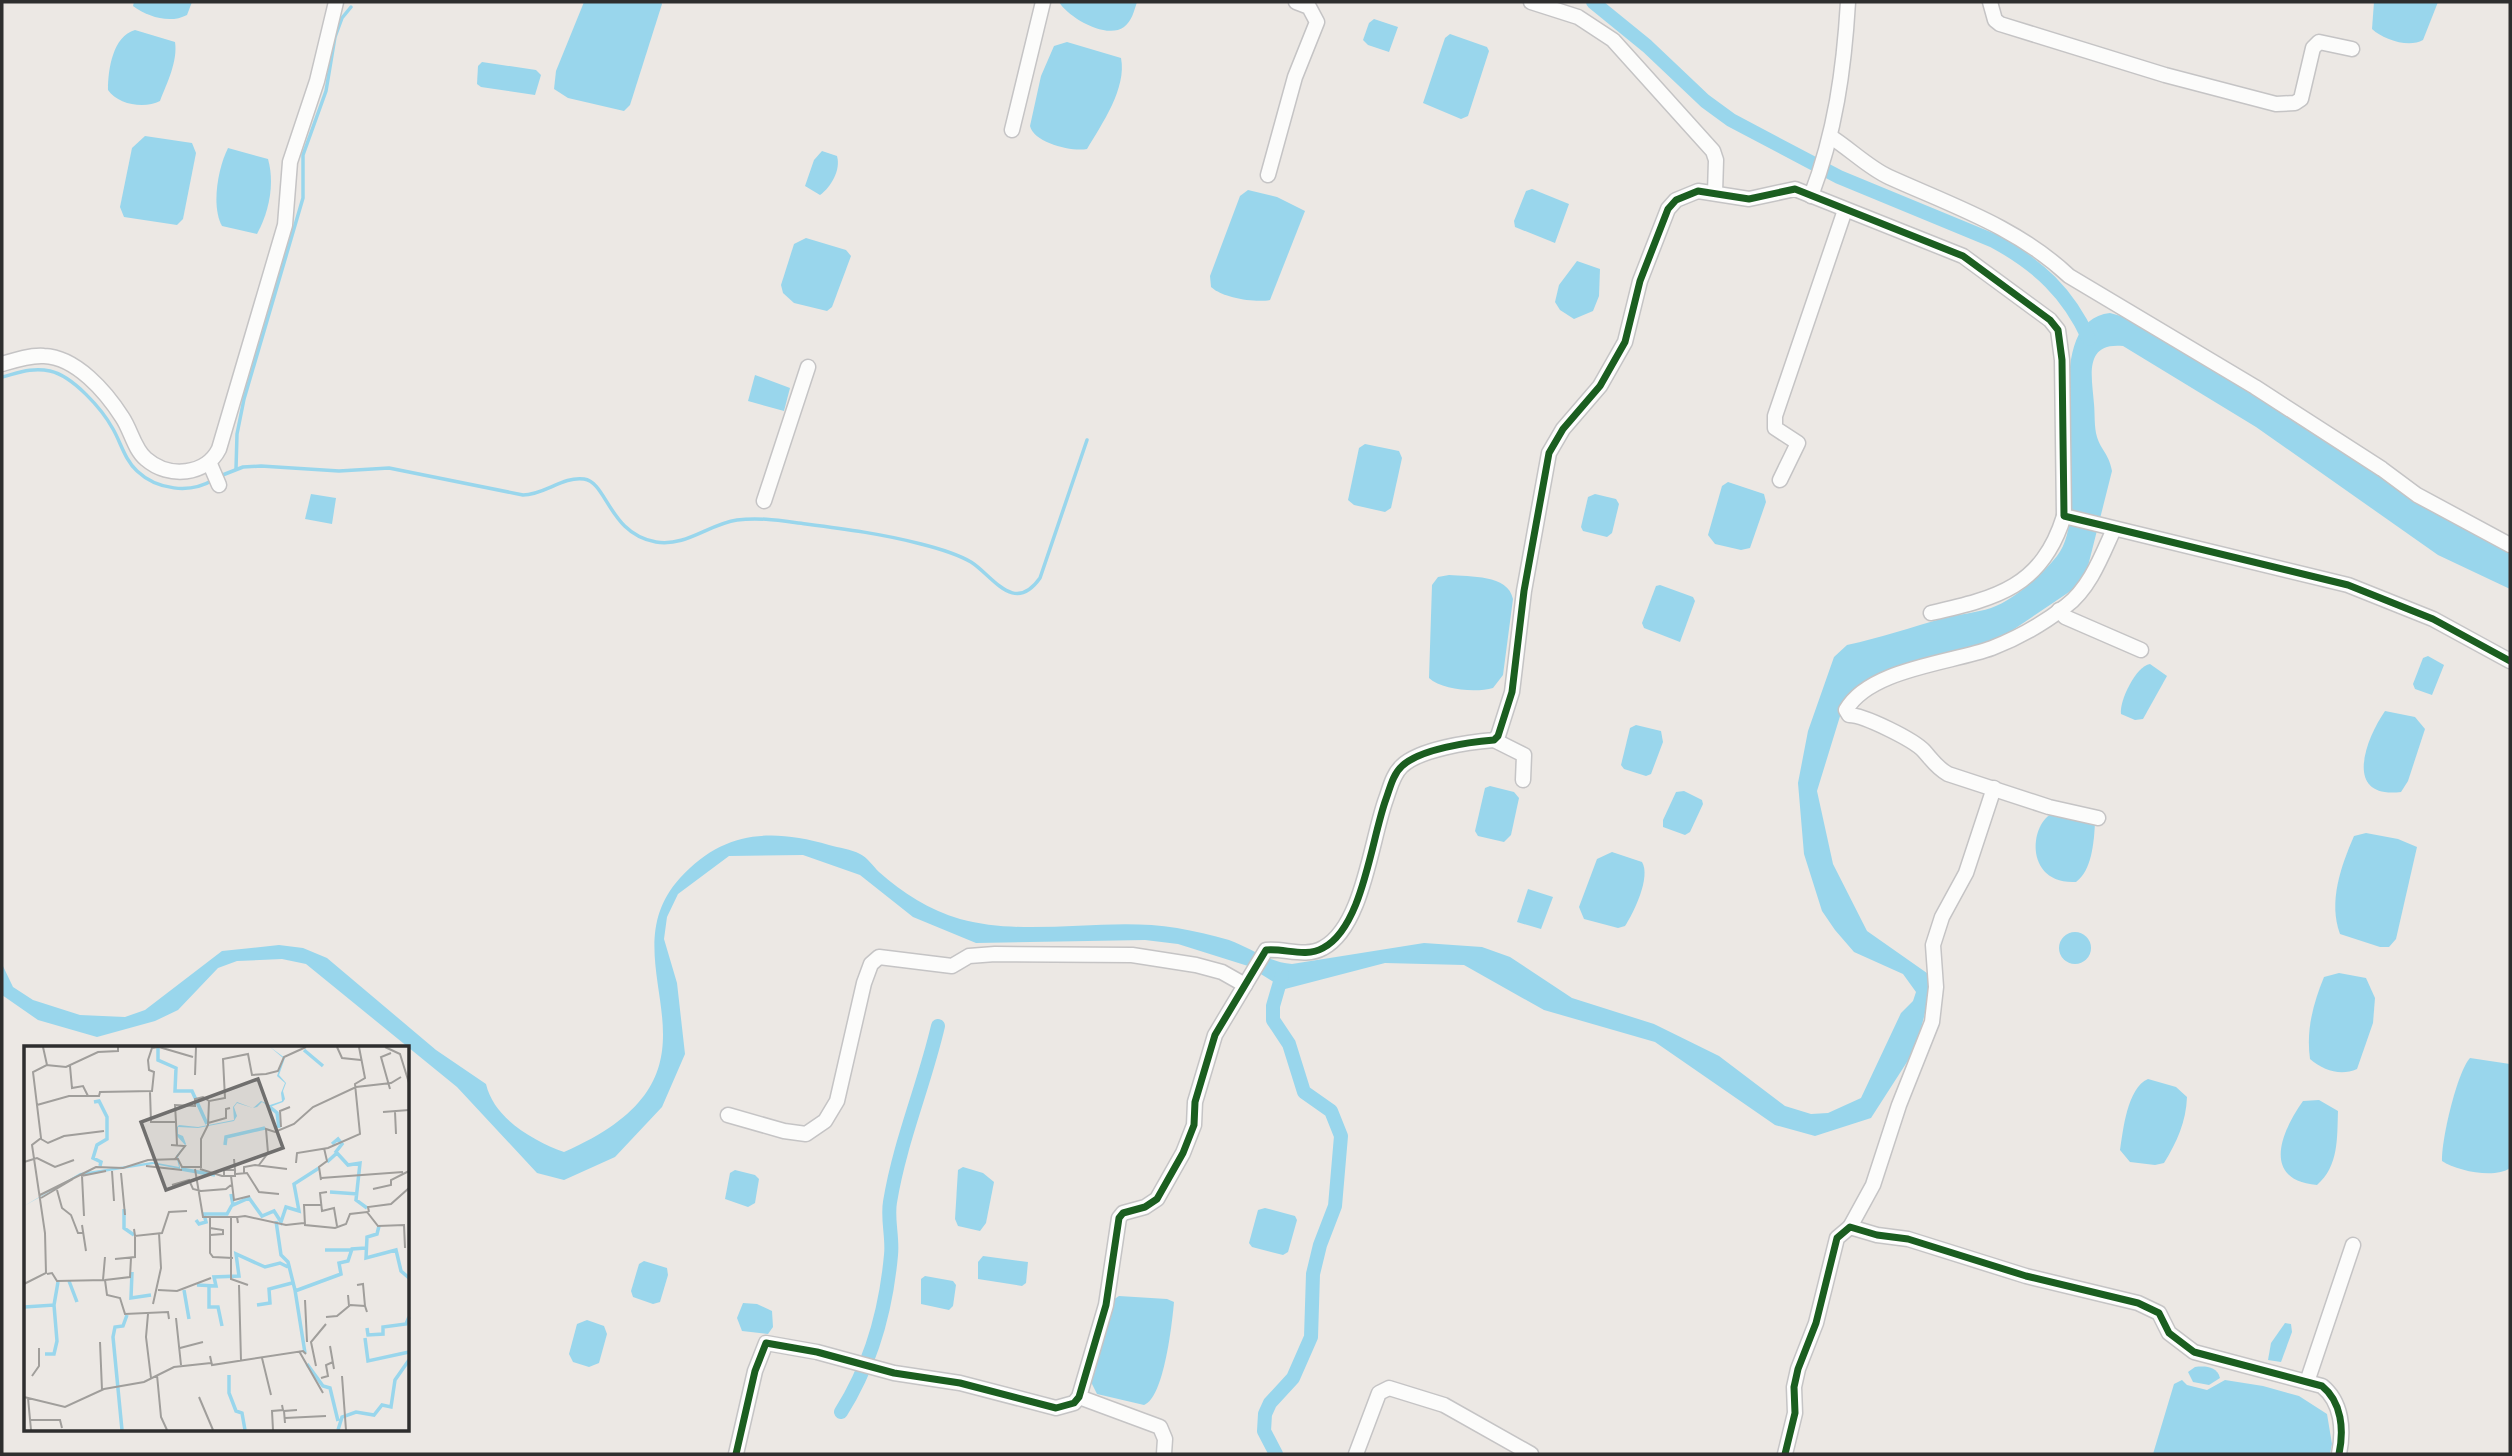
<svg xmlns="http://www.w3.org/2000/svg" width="2512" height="1456" viewBox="0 0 2512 1456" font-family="'Golos Text',sans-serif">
  <rect width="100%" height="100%" fill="#ece8e4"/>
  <g fill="#99d6ec">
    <path d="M134,2H192L187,15C170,24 148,17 133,6Z"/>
    <polygon points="584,2 661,2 662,4 630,105 624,111 568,98 554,89 556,71"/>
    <path d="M1059,2H1137C1134,11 1132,21 1124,27C1106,40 1068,17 1059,2Z"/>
    <path d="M2374,2H2438L2423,40C2409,48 2384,40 2372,29Z"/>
    <polygon points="1374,19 1398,27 1389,52 1368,45 1363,40 1369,23"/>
    <path d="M135,30L175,42C178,61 167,83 160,101C145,109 118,105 108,90C108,69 113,36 135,30Z"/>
    <polygon points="1450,34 1487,47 1489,51 1468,116 1461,119 1423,103 1445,38"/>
    <path d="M1067,42L1121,58C1127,88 1102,124 1087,149C1072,152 1034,143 1030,126L1041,76L1054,46Z"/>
    <polygon points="482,62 536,70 541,75 535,95 481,87 477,84 478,66"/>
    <polygon points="145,136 192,143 196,153 183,219 177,225 124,217 120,207 132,148"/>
    <path d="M228,148L268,159C275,184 269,212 257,234L222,226C211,206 218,168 228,148Z"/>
    <path d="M822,151L837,156C841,170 831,187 820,195L805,186L814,160Z"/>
    <polygon points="1532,189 1569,204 1555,243 1515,227 1514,221 1526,191"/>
    <path d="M1248,190L1277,197L1305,211L1270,300C1255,303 1223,298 1211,287L1210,276L1240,196Z"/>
    <polygon points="806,238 846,250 851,256 832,307 827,311 794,303 783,293 781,285 794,244"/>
    <polygon points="1577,261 1600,269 1599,296 1593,311 1574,319 1560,310 1555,302 1559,285"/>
    <path d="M2110,313L2135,320L2166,336L2426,506L2510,554V589L2438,555L2256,427L2123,346C2083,342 2092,377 2094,404C2095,414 2094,427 2097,437C2101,450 2109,454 2112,471L2084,582L2001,638L1874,678L1841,713L1817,791L1833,864L1867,931L1934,978L1916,1048L1871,1118L1815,1136L1775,1125L1655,1042L1544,1010L1464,965L1385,963L1285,989L1248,966L1178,944L1145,940L976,943L913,917L860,875L803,855L729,856L678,894L667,917L664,939L677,983L685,1054L662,1107L615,1157L564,1180L537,1173L457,1087L306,964L282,959L237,961L218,968L178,1010L155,1021L97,1037L38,1020L2,995V964L13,987L33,1000L80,1015L125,1017L145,1010L222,951L279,945L303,948L327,958L436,1050L486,1084C494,1119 534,1141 564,1152C751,1070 600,966 680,878C723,831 770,828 829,845C839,848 851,849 860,854C867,857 873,866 879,872C903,893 929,910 960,919C1029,938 1107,916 1177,928C1194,931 1212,935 1229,940C1251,948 1268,962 1292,964L1424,943L1482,947L1510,957L1572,998L1654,1024L1719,1056L1785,1106L1811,1114L1828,1113L1861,1098L1901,1013L1913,1001L1916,992L1903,974L1854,952L1835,930L1822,911L1804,854L1798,783L1808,731L1834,657L1847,645C1880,638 1912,627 1944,618C1959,614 1976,613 1991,608C2015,599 2041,576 2057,556C2098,505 2030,322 2110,313Z"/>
    <polygon points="755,375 790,388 784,411 748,401"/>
    <polygon points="1365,444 1399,451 1402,458 1391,508 1385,512 1354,505 1348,500 1359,448"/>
    <polygon points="1728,482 1764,494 1766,502 1750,548 1741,550 1715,544 1708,535 1722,486"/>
    <polygon points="311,494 336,498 332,524 305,519"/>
    <polygon points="1595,494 1616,499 1619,504 1612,533 1607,537 1583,531 1581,527 1588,497"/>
    <path d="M1449,575C1470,577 1508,574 1513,599L1503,675L1493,688C1476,693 1442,690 1429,678L1432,585L1438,577Z"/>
    <polygon points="1660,585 1693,597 1695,601 1680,642 1644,628 1642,623 1656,586"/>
    <polygon points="2428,656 2444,665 2432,695 2415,689 2413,684 2423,658"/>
    <path d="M2150,664L2167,676L2143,719L2135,720L2121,714C2119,701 2136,666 2150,664Z"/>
    <path d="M2385,711L2415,717L2425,729L2408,781L2401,792C2343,799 2365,740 2385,711Z"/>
    <polygon points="1636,725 1661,731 1663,742 1651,774 1646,776 1624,769 1621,765 1630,728"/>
    <polygon points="1490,786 1514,792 1519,798 1511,835 1504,842 1478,836 1475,831 1485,788"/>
    <polygon points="1684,791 1702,800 1703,804 1690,832 1685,835 1663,827 1663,820 1676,792"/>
    <path d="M2055,812L2095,822C2094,842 2092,870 2076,882C2023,885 2029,821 2055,812Z"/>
    <path d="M2366,833L2398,839L2417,847L2396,939L2389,947H2380L2340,934C2328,902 2341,866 2354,836Z"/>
    <path d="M1612,852L1642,862C1651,877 1634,912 1625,926L1618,928L1584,919L1579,907L1597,859Z"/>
    <polygon points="1528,889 1553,897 1541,929 1517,922"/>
    <circle cx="2075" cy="948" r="16"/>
    <path d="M2339,973L2366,978L2375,998L2373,1023L2357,1069C2341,1076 2324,1071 2310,1059C2306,1030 2313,1004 2324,977Z"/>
    <path d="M2470,1058L2510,1064V1168C2495,1179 2457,1171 2442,1161C2441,1141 2457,1072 2470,1058Z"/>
    <path d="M2148,1079L2176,1087L2187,1097C2186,1122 2177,1142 2164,1163L2155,1165L2130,1162L2120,1150C2123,1131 2127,1088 2148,1079Z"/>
    <path d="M2319,1100L2338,1111C2337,1138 2339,1166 2317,1185C2261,1180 2281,1132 2303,1101Z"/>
    <polygon points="963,1167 983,1173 994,1182 986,1223 980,1231 958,1226 955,1219 958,1170"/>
    <polygon points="735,1170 755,1175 759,1179 755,1203 748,1207 725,1199 730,1173"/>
    <polygon points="1265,1208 1295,1216 1297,1220 1288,1252 1283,1255 1252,1247 1249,1243 1258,1210"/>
    <polygon points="983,1256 1028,1262 1026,1283 1022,1286 978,1279 978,1262"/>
    <polygon points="644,1261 667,1268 668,1275 660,1302 653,1304 633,1297 631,1291 639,1264"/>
    <polygon points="925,1276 953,1281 956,1285 953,1306 949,1310 921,1304 921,1279"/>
    <path d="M1119,1296L1167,1299L1174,1302C1172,1324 1164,1397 1144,1405L1097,1394L1090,1380L1113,1300Z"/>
    <polygon points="743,1303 757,1304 772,1311 773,1327 768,1334 742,1331 737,1318"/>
    <polygon points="587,1320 604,1326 607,1334 599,1363 589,1367 573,1362 569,1354 577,1324"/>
    <polygon points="2285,1323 2291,1324 2292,1332 2281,1362 2268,1360 2271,1343"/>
    <path d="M2195,1367C2205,1366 2217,1366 2220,1378L2209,1385L2193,1382L2188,1372Z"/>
    <polygon points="2182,1380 2187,1385 2207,1390 2225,1380 2263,1386 2299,1396 2327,1414 2332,1444 2330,1454 2153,1454 2174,1384"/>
  </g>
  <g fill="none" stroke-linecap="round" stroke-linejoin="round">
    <g stroke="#99d6ec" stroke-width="3.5">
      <path d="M2,377C18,373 32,367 50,371C73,376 102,409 113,429C121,443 125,460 137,471C157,490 190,494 213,480"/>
      <polyline points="236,469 237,434 244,399 303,198 303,155 326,91 335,37 342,18 351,7"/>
      <path d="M220,476L243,467L261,466L339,471L389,468L523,495C544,495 563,476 584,479C607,482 609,534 656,542C686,547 709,524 737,520C761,517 782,521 806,524C845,529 883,534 921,544C937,548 957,554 971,562C993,576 1014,615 1040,578L1087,440"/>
    </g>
    <g stroke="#99d6ec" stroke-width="14">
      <path d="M1593,2L1647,46L1705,101L1731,120L1839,177L1994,241C2038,265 2068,293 2089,339"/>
      <path d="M841,1412C870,1366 886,1310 891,1255C893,1238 887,1219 890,1202C900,1141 924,1086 938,1026"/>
      <polyline points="1276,1454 1264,1431 1265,1414 1270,1403 1293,1378 1311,1337 1313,1274 1320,1245 1335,1206 1341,1136 1331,1111 1304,1092 1289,1044 1273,1020 1273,1006 1282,975"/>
    </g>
    <g stroke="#c5c4c5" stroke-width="17">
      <g id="street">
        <polyline points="1531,2 1578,17 1613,40 1713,151 1716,160 1715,193"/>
        <polyline points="1990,2 1995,20 2000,24 2165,75 2276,104 2295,103 2301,99 2313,48 2319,42 2352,49"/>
        <polyline points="1012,130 1043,2"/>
        <path d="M1831,137C1850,149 1869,168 1889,177C1953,206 2017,227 2069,276L2255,387L2382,469L2417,495L2510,545"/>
        <polyline points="1268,175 1295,77 1317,22 1309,7 1296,2"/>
        <path d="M1811,196C1835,133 1844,70 1848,2"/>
        <path d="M2,364C15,360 30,355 44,356C76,357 106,392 122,417C131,430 134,449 146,459C169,479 206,475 219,449L285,225L290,162L317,81L336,2"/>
        <polyline points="210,464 219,485"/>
        <polyline points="1780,480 1798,443 1775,428 1775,416 1845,210"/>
        <polyline points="764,501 808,367"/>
        <polyline points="2059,610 2065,617 2141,650"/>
        <path d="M1931,613C1997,598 2042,587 2064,516"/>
        <polyline points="1494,740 1524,755 1523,780"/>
        <path d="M2098,818L2049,807L1948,774C1937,768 1932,760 1924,751C1914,740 1864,715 1849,715L1846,710C1869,669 1951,663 1992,648C2018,638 2044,623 2066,606C2090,588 2102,555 2114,529"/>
        <polyline points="728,1115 784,1131 806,1134 825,1121 837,1101 864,983 871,964 879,957 952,966 969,956 995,954 1132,955 1196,965 1222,972 1245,985"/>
        <polyline points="1850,1227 1873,1185 1899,1105 1932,1022 1936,987 1933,945 1942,917 1966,873 1994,788"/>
        <polyline points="2307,1382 2353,1245"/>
        <polyline points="1079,1397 1160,1427 1165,1439 1164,1454"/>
        <path d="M736,1454L755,1371L766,1343L817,1352L894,1373L960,1383L1056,1408L1074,1403L1079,1397L1106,1305L1119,1218L1123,1213L1145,1207L1157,1199L1183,1153L1194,1125L1195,1102L1215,1035L1266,950C1285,948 1305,958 1323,948C1363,927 1371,840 1386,799C1390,788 1393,774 1402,766C1420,749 1469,742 1494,740L1498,736L1512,692L1524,591L1549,453L1563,429L1600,386L1625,342L1640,281L1668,209L1676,200L1698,191L1749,199L1795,189L1963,256L2050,320L2058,330L2062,360L2064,516L2348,585L2433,619L2510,661"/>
        <polyline points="1356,1454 1379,1393 1389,1388 1444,1405 1531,1454"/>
        <path d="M1785,1454L1795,1413L1794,1387L1798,1369L1816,1323L1837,1238L1850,1227L1877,1235L1908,1239L2026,1276L2138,1303L2159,1313L2169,1333L2194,1352L2322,1386C2342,1402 2344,1430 2339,1454"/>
      </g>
    </g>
    <use href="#street" stroke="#fcfcfb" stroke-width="14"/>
    <g stroke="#fff" stroke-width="11">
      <g id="cycleway">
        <path d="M736,1454L755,1371L766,1343L817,1352L894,1373L960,1383L1056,1408L1074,1403L1079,1397L1106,1305L1119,1218L1123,1213L1145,1207L1157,1199L1183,1153L1194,1125L1195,1102L1215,1035L1266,950C1285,948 1305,958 1323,948C1363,927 1371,840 1386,799C1390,788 1393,774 1402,766C1420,749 1469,742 1494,740L1498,736L1512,692L1524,591L1549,453L1563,429L1600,386L1625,342L1640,281L1668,209L1676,200L1698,191L1749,199L1795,189L1963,256L2050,320L2058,330L2062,360L2064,516L2348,585L2433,619L2510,661"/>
        <path d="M1785,1454L1795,1413L1794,1387L1798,1369L1816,1323L1837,1238L1850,1227L1877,1235L1908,1239L2026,1276L2138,1303L2159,1313L2169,1333L2194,1352L2322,1386C2342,1402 2344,1430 2339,1454"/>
      </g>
    </g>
    <use href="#cycleway" stroke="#1b5e20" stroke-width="7"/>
  </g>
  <g transform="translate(24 1046)">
    <rect width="385" height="385" fill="#ece8e4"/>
    <path d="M246,1L261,12L255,29L262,37L259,45L261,53L259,56L246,61L238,56L233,61L229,62L213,57L210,61L213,70L210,75L174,82L154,81V88L159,90L162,98L154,111L156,121V123L130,118L54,130L0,160L56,127L128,116L155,121L152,110L161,99L152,89L153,81L155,79L174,81L210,74L209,61L213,56L229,62L237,55L246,59L258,55L257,47L261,37L253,30L259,12Z" fill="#99d6ec"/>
    <path fill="none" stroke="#99d6ec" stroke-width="3.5" d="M134,1V14L152,22L151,45H168L183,78M280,4L299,20M70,56L75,55L83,71V93L73,99L69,112L77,116L76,120M246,61L253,67L255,82M308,98L314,93L318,98L311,107M201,99L202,91L241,82M303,116L313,107L324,119L336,117L332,154L343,162M157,123L191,129M306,146L334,148M207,148L209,159L225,152L238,170L250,165L257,176L262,161L275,165L270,138L295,122M100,163V182L110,189M172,174L175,178L182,176L180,168H203L208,159M252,175L257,209L264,216L271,244L281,307M355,180L353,188L343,191L342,212L372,204L377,225L385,232M301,204H327M108,226L107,252L127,249M45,235L53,256M173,239L192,240L190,231L215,230L212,208L241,221L256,217L264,221M185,240V261H194L198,280M160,244L165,273M271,245L317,228L315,217L324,215L328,203L342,202M30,259L34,236M233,259L246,257L245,243L268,237M0,261L30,259L33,295L30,308H21M343,282L344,289L359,288V281L382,278L385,271M341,292L344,315L385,306M283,318L299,340L306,342L314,375M205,329V347L212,365L218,367L221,384M98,384L89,291L91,281L99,280L103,269M314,384L318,371L332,366L350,369L358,359L367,361L371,334L385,314"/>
    <path fill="none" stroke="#a09e9b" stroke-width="2" d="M135,1L169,11M313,1L318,12L337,14M361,1L376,8L385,37M22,19L42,21L74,6L94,5V1M46,20L48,42L59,40L64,50M171,29L172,1M366,43L357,11L367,7M126,46L127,76H152L151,59L171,60V53L179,51L185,55M13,59L45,50H75L76,46L128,45L130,26L125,24L124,14L128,2L135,1M359,66L385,64M371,66L372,88M152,76L153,99M184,77L202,72V63L206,62M257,81L256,65L266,61M17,93L24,97L40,90L80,85M147,99L161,100L151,113M0,116L13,112L31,121L50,114M272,117L273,107L304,102L336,88L331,38L341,32L335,1M235,119L244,107L242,83L251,86L270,78L289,61L332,41L367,37L377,31M122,120L158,124M171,123L179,171H213M176,123L198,130H211V124M88,125L90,155M97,127L101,169M220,127V121L231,119L263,123M212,128L223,127L235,146L255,148M57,130L82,125M58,130L60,170M200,130V124H211L210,113M207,130L210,154L226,150M297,132L379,126M297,134L295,121L303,115L300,102M148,139L165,134L169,143L177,145L202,143L207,139M349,143L367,139V134L385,125M33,144L38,162L47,169L54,187H59M303,146L296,147L298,165L310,162L313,180M16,149L72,121L99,122L124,114L154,113L158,121H177V93L184,79L185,55L201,52L199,13L224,8L228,29L242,28L254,25L260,11L282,1M17,152L49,133M297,159H280L281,179L311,182L322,178L326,168L343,166L354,180L380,179L381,202M345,166L344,161L367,158L385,142M207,170V233L224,239M186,171V207L189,211L209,212M214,177L213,171L221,170L262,179L280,177M58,179L62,205M110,183L111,190L138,187L145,166L163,165M186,189L199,188V184L186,182M91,213L111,211V190M23,228L28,227L33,235L81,234L83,249L96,252L101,268L144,266L145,273M79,234L81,211M81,234L106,231L107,212M0,238L22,227L21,187L8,99L17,92L9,26L23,19L19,1M215,239L217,315M333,239L339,238L341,260M134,244L153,245L187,232M281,254L283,296M129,258L137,222L135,187M326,259L341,260L343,266M124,268L122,291L127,332M302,271L313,270L325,260L324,249M152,272L157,319M76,296L78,344M306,300L310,323M156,302L179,296M275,305L299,347M186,310L188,319L279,305L282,308M238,312L247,349M292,320L287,296L302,278M133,329L137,371L143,384M8,330L15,320V302M318,330L322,384M297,332L304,330L302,319L309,316M0,351L41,361L80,343L120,336L150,321L187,317M175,351L189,384M4,352L7,384M261,372L302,370M6,374H36L38,382M261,377L260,365L273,364M249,384L248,365L259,364L258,359"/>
    <path fill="#706f6e" fill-opacity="0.15" stroke="#706f6e" stroke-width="3.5" d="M234,33L259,102L142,144L117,76Z"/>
    <rect width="385" height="385" fill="none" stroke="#2e2e2e" stroke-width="3.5"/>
  </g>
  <rect width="2512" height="1456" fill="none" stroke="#2e2e2e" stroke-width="7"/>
</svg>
